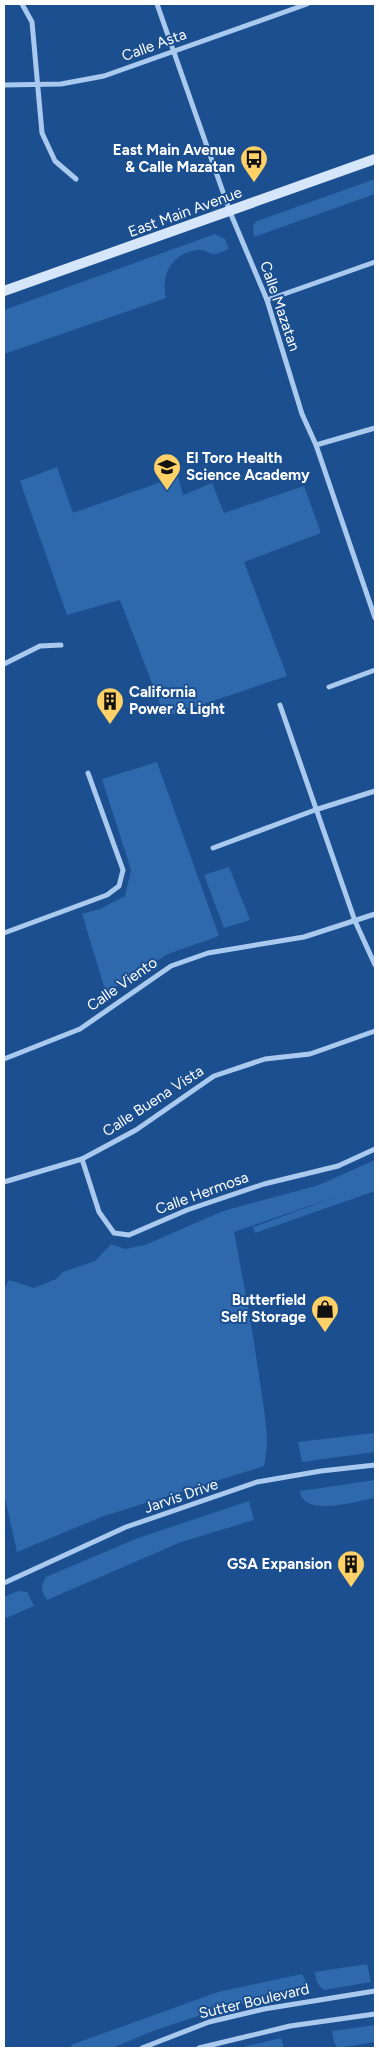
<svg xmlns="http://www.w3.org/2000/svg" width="379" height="2052" viewBox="0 0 379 2052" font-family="Figtree,sans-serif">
  <rect width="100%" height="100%" fill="#1b4f8f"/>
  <g fill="#2e69ad">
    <polygon points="375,179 375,194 254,237 253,225 257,221"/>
    <path d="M215,234L225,239L229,249C224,251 218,254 213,254C208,254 204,249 198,250C172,252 160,276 166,298L4,354V310Z"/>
    <polygon points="57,467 73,513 178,476 183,495 212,483 224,513 304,486 321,533 244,562 287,676 165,717 120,600 67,615 20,481"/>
    <polygon points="157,762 219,936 168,954 106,993 82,914 100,909 125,896 131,870 102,779"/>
    <polygon points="229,867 250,920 224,928 204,875"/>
    <path d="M375,1160V1191L255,1233L253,1227L341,1195L234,1232C244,1285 254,1337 261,1390C265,1415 270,1442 264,1466L104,1516L17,1552L4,1494V1289L9,1280L34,1288L56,1279L63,1272L95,1261L111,1244L125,1249L145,1245L223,1211L319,1185Z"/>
    <polygon points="375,1433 375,1452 302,1462 298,1442"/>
    <path d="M375,1480V1498C357,1501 303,1518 300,1491Z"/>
    <path d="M249,1501L254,1520L181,1542L47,1600C41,1591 40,1586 46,1577L138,1538Z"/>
    <polygon points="18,1591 27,1592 34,1606 4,1619 4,1597"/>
    <path d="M367,1964L371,1982L324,1990C317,1985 316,1980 315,1972Z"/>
    <polygon points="302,1974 306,1982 303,1991 294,1994 228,2006 153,2031 112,2048 73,2048 71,2045 218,1992"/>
    <polygon points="375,2025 375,2042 338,2048 334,2042 332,2031"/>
    <polygon points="281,2038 284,2048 239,2048"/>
  </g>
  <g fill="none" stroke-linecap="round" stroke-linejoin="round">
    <g stroke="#a9c9ee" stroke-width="5">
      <polyline points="22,4 32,22 42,133 55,161 76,179"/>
      <polyline points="157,4 230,212 267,300 302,414 316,445 375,618"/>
      <polyline points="4,85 61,84 104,76 307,4"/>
      <polyline points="267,300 375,262"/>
      <polyline points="316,445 375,428"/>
      <polyline points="4,664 40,646 61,645"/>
      <polyline points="329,687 375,670"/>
      <polyline points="280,705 355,921 375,965"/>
      <polyline points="213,848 315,810 375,791"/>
      <polyline points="4,933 107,895 119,886 123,870 88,773"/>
      <polyline points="4,1059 80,1029 171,966 208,953 304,937 375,914"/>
      <polyline points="82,1159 99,1212 114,1233 129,1235 187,1210 264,1184 338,1166 375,1149"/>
      <polyline points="4,1182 82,1159 136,1130 214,1076 265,1059 310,1054 375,1031"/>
      <polyline points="4,1583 126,1527 257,1482 321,1471 375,1465"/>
      <polyline points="142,2048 209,2022 264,2009 375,1991"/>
      <polyline points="199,2048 290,2026 375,2014"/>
    </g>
    <polyline stroke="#d6e6fa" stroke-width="10" points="4,291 375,159"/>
  </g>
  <defs>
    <g id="bus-pin" transform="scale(1.4375)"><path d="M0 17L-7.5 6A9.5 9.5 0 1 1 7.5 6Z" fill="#ffd166" stroke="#1b4f8f"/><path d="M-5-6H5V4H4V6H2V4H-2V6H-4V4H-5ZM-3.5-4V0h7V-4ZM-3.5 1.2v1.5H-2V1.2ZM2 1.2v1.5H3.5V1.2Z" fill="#111"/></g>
    <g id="school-pin" transform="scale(1.4375)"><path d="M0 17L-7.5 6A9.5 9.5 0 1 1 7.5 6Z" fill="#ffd166" stroke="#1b4f8f"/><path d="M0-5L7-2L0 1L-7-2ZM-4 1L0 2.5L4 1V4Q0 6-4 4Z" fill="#111"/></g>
    <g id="building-pin" transform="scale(1.4375)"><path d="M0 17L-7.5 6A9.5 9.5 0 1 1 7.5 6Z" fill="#ffd166" stroke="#1b4f8f"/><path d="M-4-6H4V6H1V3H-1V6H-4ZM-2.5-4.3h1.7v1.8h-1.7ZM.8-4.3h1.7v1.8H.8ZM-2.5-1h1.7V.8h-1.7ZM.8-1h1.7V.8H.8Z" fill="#111"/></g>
    <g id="shop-pin" transform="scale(1.4375)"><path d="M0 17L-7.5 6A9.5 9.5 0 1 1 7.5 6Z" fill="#ffd166" stroke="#1b4f8f"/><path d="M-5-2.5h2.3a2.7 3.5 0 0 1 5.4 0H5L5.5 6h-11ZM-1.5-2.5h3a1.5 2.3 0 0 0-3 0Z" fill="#111"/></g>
  </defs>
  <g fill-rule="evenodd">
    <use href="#bus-pin" x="254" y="159"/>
    <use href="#school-pin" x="167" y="467"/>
    <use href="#building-pin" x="110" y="701"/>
    <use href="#shop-pin" x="325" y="1309"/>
    <use href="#building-pin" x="351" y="1564"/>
  </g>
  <g text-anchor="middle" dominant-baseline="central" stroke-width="4" stroke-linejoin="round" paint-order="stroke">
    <g font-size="15" fill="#fff" stroke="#1b4f8f">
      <text transform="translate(154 45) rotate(-20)">Calle Asta</text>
      <text transform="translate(185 212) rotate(-20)">East Main Avenue</text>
      <text transform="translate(280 306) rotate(71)">Calle Mazatan</text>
      <text transform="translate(122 984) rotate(-35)">Calle Viento</text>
      <text transform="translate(153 1101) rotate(-33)">Calle Buena Vista</text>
      <text transform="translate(202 1193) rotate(-20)">Calle Hermosa</text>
      <text transform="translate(181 1496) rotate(-19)">Jarvis Drive</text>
      <text transform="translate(254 2001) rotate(-13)">Sutter Boulevard</text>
    </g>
    <g font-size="15" font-weight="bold" fill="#fff" stroke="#1b4f8f" text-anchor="end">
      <text x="235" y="150">East Main Avenue<tspan x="235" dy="17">&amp; Calle Mazatan</tspan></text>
      <text x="186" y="458" text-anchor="start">El Toro Health<tspan x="186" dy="17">Science Academy</tspan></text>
      <text x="129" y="692" text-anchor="start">California<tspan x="129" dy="17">Power &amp; Light</tspan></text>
      <text x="306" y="1300">Butterfield<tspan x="306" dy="17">Self Storage</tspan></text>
      <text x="332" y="1564">GSA Expansion</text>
    </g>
  </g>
  <rect width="379" height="2052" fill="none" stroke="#ffffff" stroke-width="10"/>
</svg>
